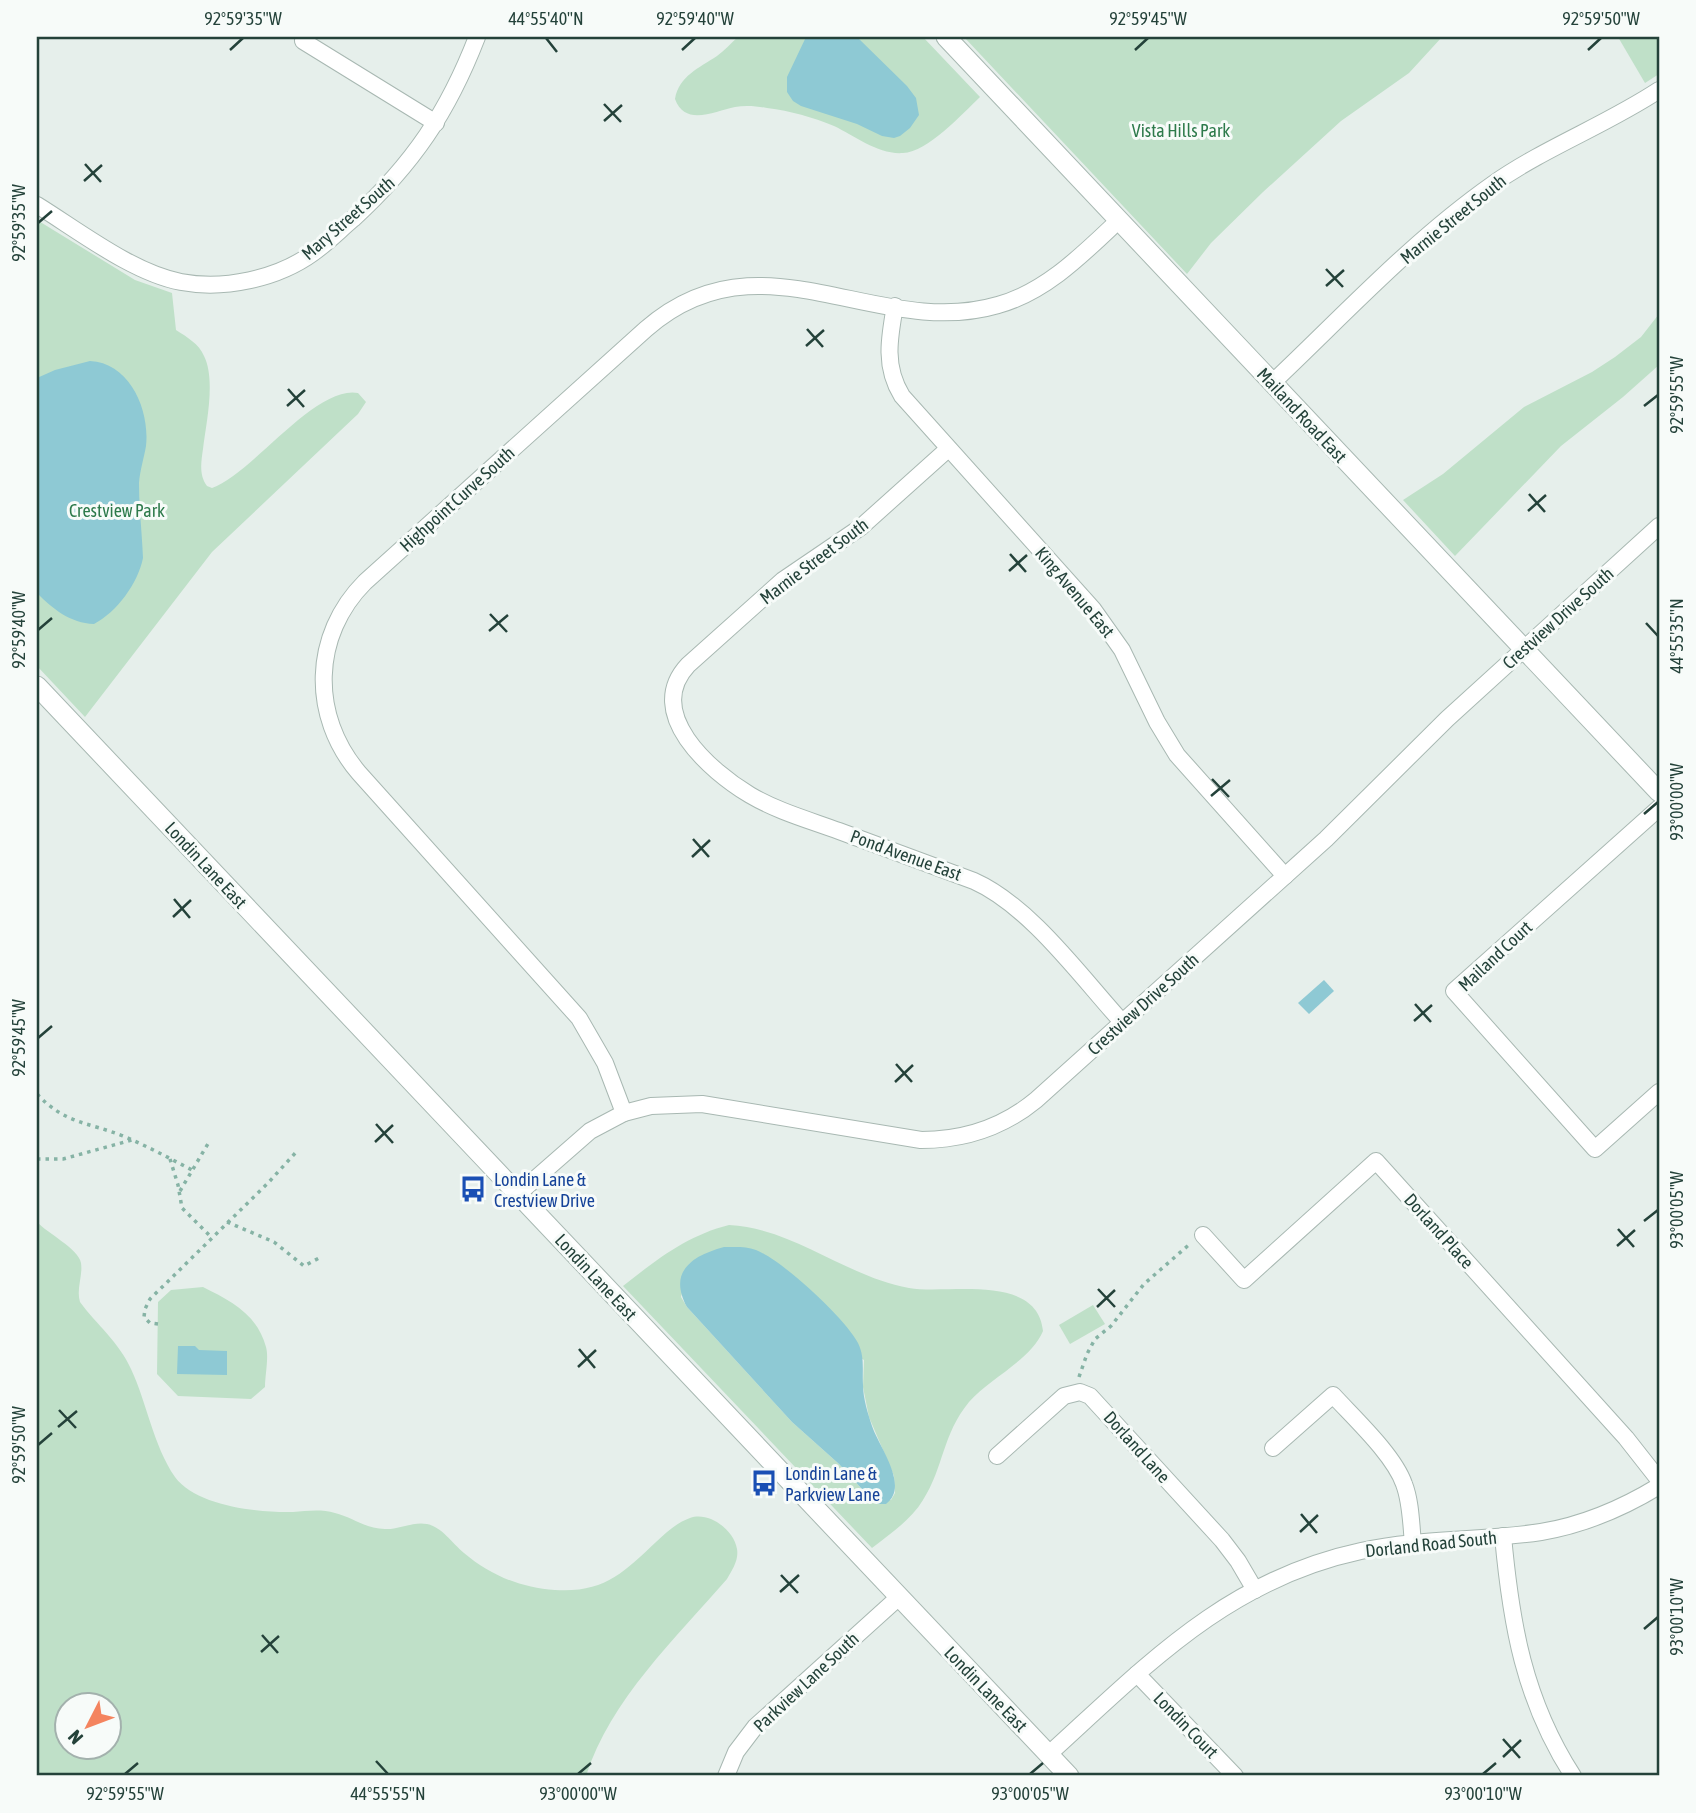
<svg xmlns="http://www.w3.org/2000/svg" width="1696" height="1813" viewBox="0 0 1696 1813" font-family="'Asap Condensed',sans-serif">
  <rect width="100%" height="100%" fill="#e6efeb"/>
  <g fill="#bfe0c8" fill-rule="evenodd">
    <path d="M738,37H923L980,97C962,114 928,152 903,153C879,155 855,136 834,126C812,117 791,111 767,108C757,106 745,105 735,107C715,111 685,127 675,99C679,76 699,68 717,56C724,51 731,43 738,37Z"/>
    <polygon points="964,37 1442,37 1409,73 1341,121 1263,192 1211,243 1187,274"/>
    <polygon points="1618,37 1659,37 1659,74 1645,83"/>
    <path d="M37,220L135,280L172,293L176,330C187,337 199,344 204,356C216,380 206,424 203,449C201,463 199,475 207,486L212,488C252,474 315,385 358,393L366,402L358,414L212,552L85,717L37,666Z"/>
    <polygon points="1659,314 1659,365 1623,397 1561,446 1455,556 1403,500 1443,474 1524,407 1592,372 1615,357 1641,337"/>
    <path d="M37,1222C47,1233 79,1249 81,1263C83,1276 76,1289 80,1302C97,1325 119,1342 131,1369C147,1403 153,1445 175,1477C196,1506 259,1513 293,1512C307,1511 321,1509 335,1513C352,1517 366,1529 385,1529C399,1530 413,1521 427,1524C442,1527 452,1543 464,1553C490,1575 521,1588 555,1590C604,1593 623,1573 656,1542C667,1532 676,1523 690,1518C709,1511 734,1530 737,1549C739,1560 732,1570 727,1579C676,1638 610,1700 586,1776H37ZM66,1704H108V1746H66Z"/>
    <path d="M729,1225C796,1229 844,1276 909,1288C947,1295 1037,1272 1043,1331C1031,1360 990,1378 969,1402C942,1435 944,1467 923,1500C911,1520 890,1534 872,1548L623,1286C656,1260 688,1235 729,1225ZM703,1255L864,1360L863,1387L869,1417L894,1476L895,1493L891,1500H872L839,1464L792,1422L687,1307L681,1297L689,1264Z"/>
    <path d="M203,1287C231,1301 257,1314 266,1347C269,1358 265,1375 265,1387L251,1399L178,1396L157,1374L158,1302L171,1290Z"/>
    <polygon points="1093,1305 1105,1324 1070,1344 1059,1325"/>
  </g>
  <g fill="#8ec9d4">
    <polygon points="806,37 857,37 907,86 916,98 919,115 910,128 900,136 894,138 882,136 857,124 801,106 793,101 787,92 787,77"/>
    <path d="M90,361C130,363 150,410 146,446C144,458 140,470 139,483C139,508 142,533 143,558C138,583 117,612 94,624C70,623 53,609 37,593V378L55,370Z"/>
    <polygon points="1324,980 1334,991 1309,1014 1298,1003"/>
    <path d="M724,1247C735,1247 746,1246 756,1250C782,1260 845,1318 858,1343C865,1357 862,1370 863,1385C863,1398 868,1414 872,1426C879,1447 910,1486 886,1504H877L872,1500L839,1464L792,1422L687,1307C668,1272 691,1256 724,1247Z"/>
    <polygon points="178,1346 195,1346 199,1350 227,1351 227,1375 177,1374"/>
  </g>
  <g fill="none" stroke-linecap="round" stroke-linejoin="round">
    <g stroke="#a8b8b2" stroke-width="18">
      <g id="minor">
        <polyline points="303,41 436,123"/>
        <path d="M37,205C79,231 133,273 181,282C224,290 277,279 313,253C327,243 340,230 353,219C413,164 448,112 477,37"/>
        <path d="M895,306C889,339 884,367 902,396L1093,609L1122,650L1157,722L1177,755L1285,876"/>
        <path d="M1272,383C1344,315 1412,241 1493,184C1546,147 1606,125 1659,90"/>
        <path d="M948,449L861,527L783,580L688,665C643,713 710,771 750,795C777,811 809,820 839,831C884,848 929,864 974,881C1030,906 1081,977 1122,1022"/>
        <polyline points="1659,808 1454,991 1595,1149 1659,1092"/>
        <path d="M624,1113L605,1063L579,1018L359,773C310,716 312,635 365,582L646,329C761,228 876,341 998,305C1046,292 1084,253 1119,220"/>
        <path d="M518,1194L590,1131L624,1113L651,1106L702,1104L921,1140C964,1140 1002,1128 1036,1100L1326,839L1447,719L1659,526"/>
        <polyline points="1203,1235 1244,1280 1376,1161 1626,1438 1659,1480"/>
        <path d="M1273,1448L1333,1395C1354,1418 1394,1455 1404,1484C1411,1502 1411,1524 1413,1543"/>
        <polyline points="997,1456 1064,1396 1080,1392 1090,1396 1222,1540 1238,1561 1255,1590"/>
        <path d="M1503,1536C1511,1624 1524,1700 1573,1776"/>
        <polyline points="1137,1674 1235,1776"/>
        <path d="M1048,1755C1146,1666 1226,1580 1361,1551C1420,1538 1481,1541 1541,1532C1583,1525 1623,1508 1659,1486"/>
        <polyline points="726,1776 736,1752 755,1727 899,1597"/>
      </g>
    </g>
    <g stroke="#a8b8b2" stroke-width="21">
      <g id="tertiary">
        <polyline points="946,37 1659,792"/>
        <polyline points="37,686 1069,1776"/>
      </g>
    </g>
    <g stroke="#86b3a5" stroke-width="3.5" stroke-dasharray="3.5 5" stroke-linecap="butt">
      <path d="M37,1094C65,1124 88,1122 123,1136C147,1146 169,1158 192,1170"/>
      <polyline points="37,1159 63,1159 132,1140"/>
      <polyline points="170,1159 178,1185 182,1208 211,1237"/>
      <polyline points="180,1191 209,1142"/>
      <polyline points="227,1222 274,1242 304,1266 321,1257"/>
      <polyline points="158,1324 150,1323 144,1317 145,1309 150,1299 268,1183 298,1150"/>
      <polyline points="1079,1377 1087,1354 1095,1339 1111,1326 1144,1284 1191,1243"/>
    </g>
    <use href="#minor" stroke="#fff" stroke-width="16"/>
    <use href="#tertiary" stroke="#fff" stroke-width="19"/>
  </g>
  <path fill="none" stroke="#24423a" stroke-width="2.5" d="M546,38L557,52M230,50L243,38M682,50L695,38M1135,50L1148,38M1588,50L1601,38M604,104L621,122M604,121L622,105M85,164L101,182M84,181L102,165M38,223L52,211M1326,269L1343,287M1326,286L1344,270M807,329L823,347M806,346L824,330M288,389L304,407M287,406L305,390M1644,406L1658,395M1529,494L1545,512M1528,511L1546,495M1010,554L1026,572M1009,571L1027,555M490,614L507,632M1646,623L1658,636M38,630L52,618M489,631L508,615M1212,779L1229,797M1211,796L1230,780M1644,814L1658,802M693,839L709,857M692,857L710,840M174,899L190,918M173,917L191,900M1415,1004L1431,1022M1414,1021L1432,1005M38,1038L52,1026M896,1064L912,1082M895,1082L913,1065M376,1124L393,1143M375,1142L393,1125M1644,1221L1658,1210M1618,1229L1634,1247M1617,1246L1635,1230M1098,1289L1115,1307M1097,1307L1115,1290M579,1349L595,1368M578,1367L596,1350M59,1410L76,1428M58,1427L77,1411M38,1445L52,1433M1301,1514L1317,1533M1300,1532L1318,1515M781,1575L798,1593M780,1592L799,1575M1644,1629L1658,1617M262,1635L278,1653M261,1652L279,1636M1503,1739L1520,1758M1503,1757L1521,1740M376,1761L388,1774M125,1774L138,1763M578,1774L591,1763M1030,1774L1043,1763M1483,1774L1496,1763"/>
  <defs>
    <g id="bus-bare" transform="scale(2.1)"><path d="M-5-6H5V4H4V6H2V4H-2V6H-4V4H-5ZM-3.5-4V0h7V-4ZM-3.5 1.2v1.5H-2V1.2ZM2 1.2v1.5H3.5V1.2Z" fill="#1a4fb4" stroke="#f7fbf9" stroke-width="2.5" paint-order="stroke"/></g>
  </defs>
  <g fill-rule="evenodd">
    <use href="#bus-bare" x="473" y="1189"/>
    <use href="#bus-bare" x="764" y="1483"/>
  </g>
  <g text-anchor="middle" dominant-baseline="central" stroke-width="6" stroke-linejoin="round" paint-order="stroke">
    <g font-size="18" fill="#2d7a4b" stroke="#f7fbf9">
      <text x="1181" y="130">Vista Hills Park</text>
      <text x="117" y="510">Crestview Park</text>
    </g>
    <g font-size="18" fill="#24423a" stroke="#f7fbf9">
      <text transform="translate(348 218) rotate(-41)">Mary Street South</text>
      <text transform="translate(1453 219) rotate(-39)">Marnie Street South</text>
      <text transform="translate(1302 415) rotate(47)">Mailand Road East</text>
      <text transform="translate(457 499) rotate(-42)">Highpoint Curve South</text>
      <text transform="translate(814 561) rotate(-37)">Marnie Street South</text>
      <text transform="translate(1075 592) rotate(50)">King Avenue East</text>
      <text transform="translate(1558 618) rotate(-42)">Crestview Drive South</text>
      <text transform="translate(906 855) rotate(20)">Pond Avenue East</text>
      <text transform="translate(206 865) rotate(47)">Londin Lane East</text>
      <text transform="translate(1495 956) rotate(-43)">Mailand Court</text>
      <text transform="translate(1143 1004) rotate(-42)">Crestview Drive South</text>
      <text transform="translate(1439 1231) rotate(48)">Dorland Place</text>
      <text transform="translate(596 1277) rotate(47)">Londin Lane East</text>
      <text transform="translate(1137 1447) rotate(48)">Dorland Lane</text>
      <text transform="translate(1431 1544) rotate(-6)">Dorland Road South</text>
      <text transform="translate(806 1682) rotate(-43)">Parkview Lane South</text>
      <text transform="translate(986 1689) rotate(46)">Londin Lane East</text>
      <text transform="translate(1186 1725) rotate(46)">Londin Court</text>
    </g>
    <g font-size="18" fill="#164399" stroke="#f7fbf9" text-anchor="start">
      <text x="494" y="1179">Londin Lane &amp;<tspan x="494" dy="21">Crestview Drive</tspan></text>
      <text x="785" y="1473">Londin Lane &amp;<tspan x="785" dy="21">Parkview Lane</tspan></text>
    </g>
  </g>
  <rect width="1696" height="1813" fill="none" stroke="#f7fbf9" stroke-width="77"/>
  <g transform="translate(88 1726) rotate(228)"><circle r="33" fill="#f7fbf9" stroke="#a3b1ad" stroke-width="2"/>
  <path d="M0-5L12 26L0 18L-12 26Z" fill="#f4845f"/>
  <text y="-10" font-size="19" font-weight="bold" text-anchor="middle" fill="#24423a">N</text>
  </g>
  <rect x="38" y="38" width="1620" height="1736" fill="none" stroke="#24423a" stroke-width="2.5"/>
  <g font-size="18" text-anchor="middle" fill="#24423a">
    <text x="243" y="25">92°59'35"W</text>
    <text x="546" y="25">44°55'40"N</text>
    <text x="695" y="25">92°59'40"W</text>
    <text x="1148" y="25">92°59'45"W</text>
    <text x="1601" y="25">92°59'50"W</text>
    <text transform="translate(19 223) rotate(-90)" y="6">92°59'35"W</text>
    <text transform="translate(1677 395) rotate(-90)" y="6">92°59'55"W</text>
    <text transform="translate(19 630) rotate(-90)" y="6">92°59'40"W</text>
    <text transform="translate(1677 636) rotate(-90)" y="6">44°55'35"N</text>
    <text transform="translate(1677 802) rotate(-90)" y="6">93°00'00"W</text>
    <text transform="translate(19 1038) rotate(-90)" y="6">92°59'45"W</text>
    <text transform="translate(1677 1210) rotate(-90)" y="6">93°00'05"W</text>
    <text transform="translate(19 1445) rotate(-90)" y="6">92°59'50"W</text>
    <text transform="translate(1677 1617) rotate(-90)" y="6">93°00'10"W</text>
    <text x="125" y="1800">92°59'55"W</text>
    <text x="388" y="1800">44°55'55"N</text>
    <text x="578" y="1800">93°00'00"W</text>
    <text x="1030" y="1800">93°00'05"W</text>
    <text x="1483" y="1800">93°00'10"W</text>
  </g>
</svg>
